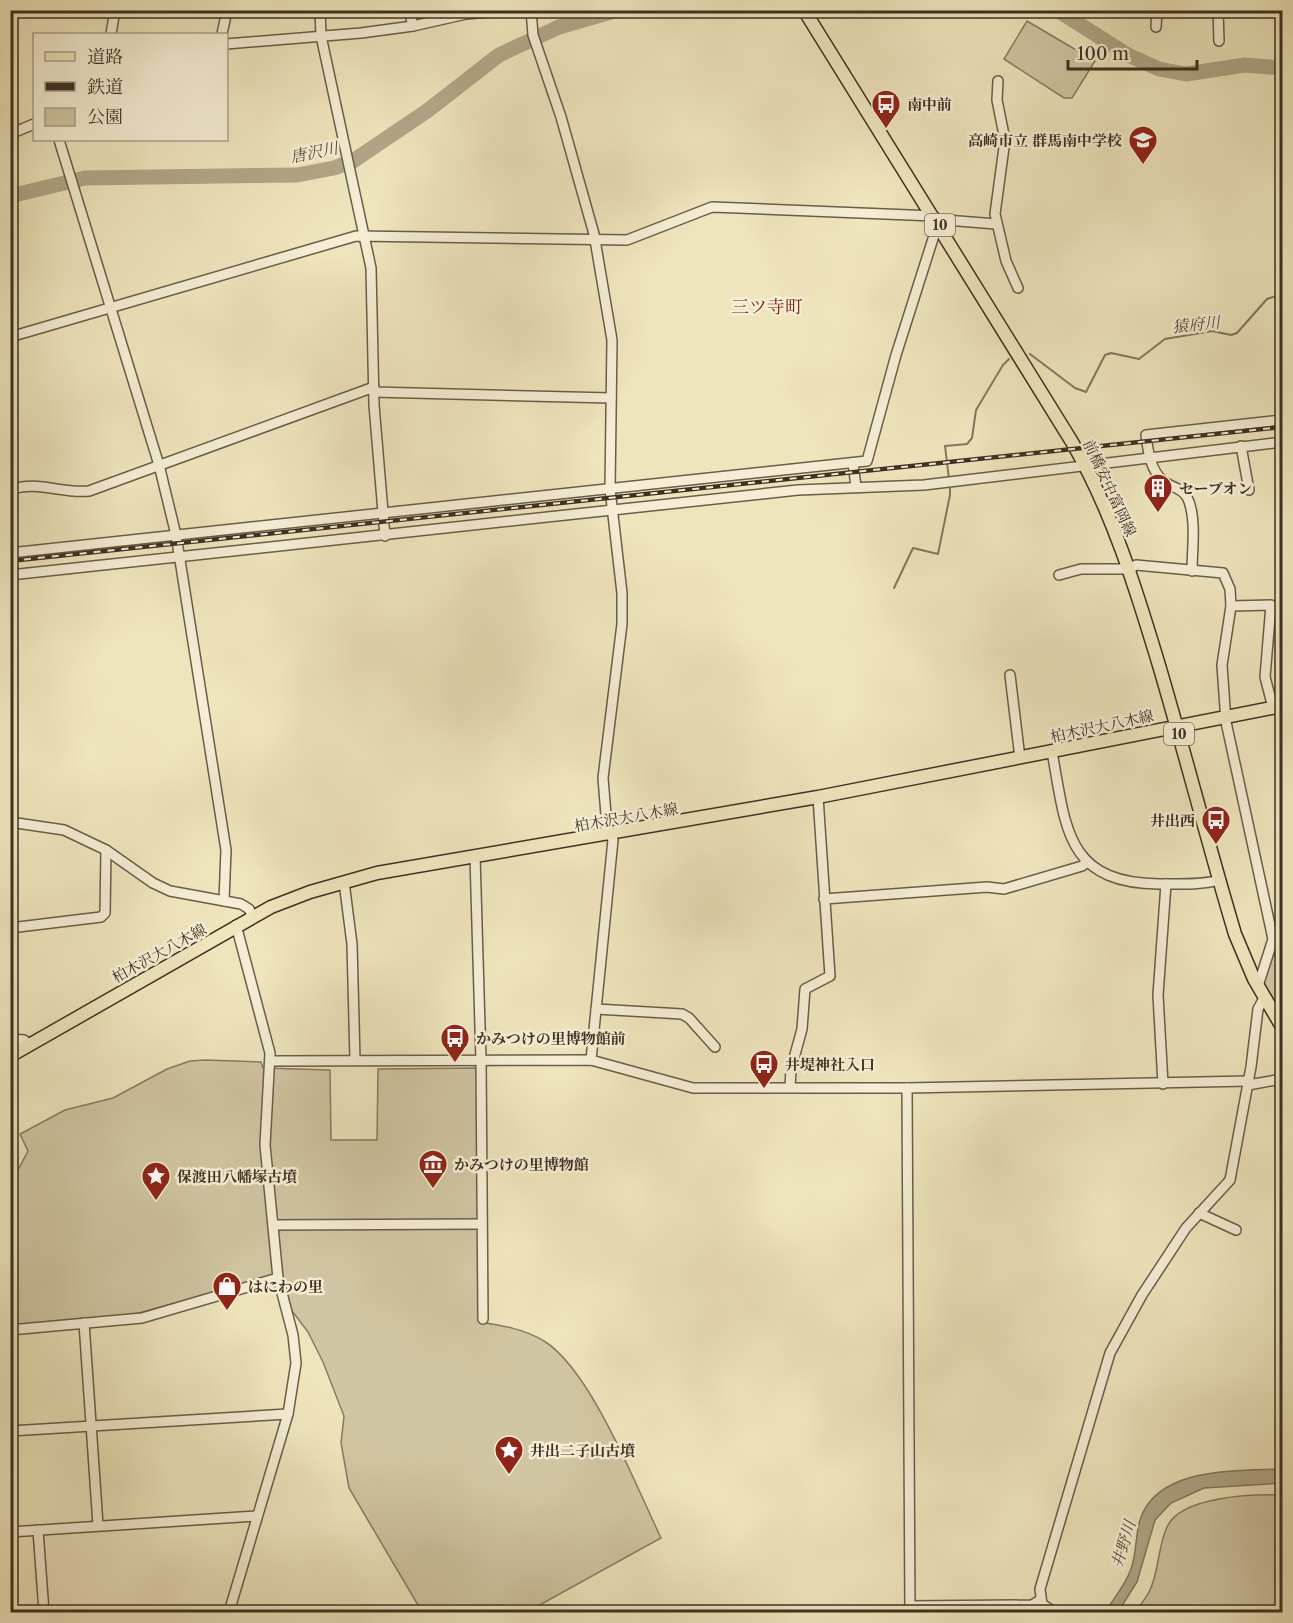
<svg xmlns="http://www.w3.org/2000/svg" width="1293" height="1623" viewBox="0 0 1293 1623" font-family="'Libre Caslon Text','Noto Serif JP',serif">
  <rect width="100%" height="100%" fill="#efe5bd"/>
  <filter id="stains"><feTurbulence type="fractalNoise" baseFrequency=".00333" numOctaves="4"/><feColorMatrix values="0 0 0 0 .2 0 0 0 0 .09 0 0 0 0 .02 0 0 0 .5 -.17"/></filter>
  <radialGradient id="worn" r=".72"><stop offset=".6" stop-color="#630" stop-opacity="0"/><stop offset="1" stop-color="#630" stop-opacity=".3"/></radialGradient>
  <g fill="#d1c6a3" stroke="#877b63" stroke-width="1.5">
    <polygon points="1027,21 1095,61 1072,98 1064,98 1004,59"/>
    <polygon points="1282,935 1282,1016 1264,988 1264,982 1276,942"/>
    <path d="M205,1060L261,1062L263,1068L330,1070L331,1140H377L378,1069L477,1068L479,1322C500,1325 525,1329 544,1341C591,1370 636,1486 661,1538L527,1612H422L349,1488L341,1443L344,1416L323,1362L308,1332L292,1311L283,1279L271,1276L132,1315L11,1325V1183L28,1151L20,1134L65,1110L113,1098L167,1069L190,1061Z"/>
    <path d="M1282,1495V1612H1135C1140,1605 1147,1597 1150,1590C1159,1571 1158,1546 1167,1527C1181,1496 1253,1494 1282,1495Z"/>
  </g>
  <path fill="#b2a789" stroke="#837760" stroke-width="1.5" d="M1282,1469V1483L1204,1488L1171,1503L1155,1520L1137,1582L1118,1612H1105C1114,1598 1125,1586 1131,1569C1137,1553 1135,1536 1140,1520C1157,1466 1238,1471 1282,1469Z"/>
  <g fill="none" stroke-linecap="round" stroke-linejoin="round">
    <g stroke="#837760" stroke-width="2">
      <polyline points="1030,354 1075,388 1086,392 1105,355 1111,353 1139,359 1165,339 1212,331 1231,335 1237,333 1267,299 1282,294"/>
      <polyline points="949,479 945,446 967,444 972,438 976,410 1003,365 1009,359"/>
      <polyline points="894,588 913,548 938,554 950,495 950,484"/>
    </g>
    <g stroke="#b2a789" stroke-width="15">
      <polyline points="1057,10 1128,55 1159,69 1186,74 1245,65 1282,68"/>
      <polyline points="10,196 85,178 297,175 334,168 353,161 427,111 499,55 559,27 618,10"/>
    </g>
    <g stroke="#6a5d4a" stroke-width="12">
      <g id="minor">
        <polyline points="320,10 321,36 371,268 374,405 385,536"/>
        <polyline points="409,10 413,26"/>
        <polyline points="531,10 533,35 561,117 594,234 612,340 610,489 622,593 622,624 603,778 607,827 613,840 591,1060"/>
        <polyline points="1218,10 1219,41"/>
        <polyline points="1156,27 1157,10"/>
        <polyline points="111,34 115,10"/>
        <polyline points="222,34 227,10"/>
        <polyline points="226,44 361,33 413,26 466,14 515,10"/>
        <polyline points="998,81 997,100 1005,140 995,214 1006,261 1018,288"/>
        <polyline points="10,134 34,124"/>
        <polyline points="59,140 159,465 176,535 226,850 224,901"/>
        <polyline points="10,337 356,236 627,240 712,207 934,216"/>
        <polyline points="374,392 611,398"/>
        <polyline points="1241,446 1249,490"/>
        <polyline points="853,463 856,487"/>
        <path d="M10,490C38,480 61,494 89,491L374,387"/>
        <polyline points="10,553 867,461 896,355 938,223 946,220 996,224"/>
        <polyline points="1129,569 1136,565 1223,573 1230,589 1231,606 1222,665 1226,722 1273,939"/>
        <path d="M1192,571C1192,550 1197,516 1187,497C1182,488 1171,487 1164,482C1150,470 1148,451 1146,435L1282,420"/>
        <polyline points="10,575 798,490 924,485 1282,442"/>
        <polyline points="1059,575 1081,569 1125,569"/>
        <polyline points="1231,606 1271,605 1265,677 1273,708"/>
        <polyline points="1010,675 1020,758"/>
        <path d="M1052,752C1066,827 1065,883 1159,884C1179,884 1201,885 1220,880"/>
        <polyline points="10,822 64,830 106,850 153,883 170,891 241,904 249,909 253,917"/>
        <polyline points="475,857 481,1060 483,1319"/>
        <polyline points="344,882 352,944 355,1060"/>
        <polyline points="824,899 987,887 1004,889 1082,866 1087,862"/>
        <polyline points="10,928 101,917 105,913 106,850"/>
        <polyline points="1258,986 1273,939 1282,930"/>
        <polyline points="596,1009 682,1014 689,1018 715,1047"/>
        <polyline points="10,1039 24,1040 29,1045"/>
        <polyline points="271,1061 591,1060 693,1088 907,1088 1249,1081"/>
        <polyline points="1163,1084 1158,995 1166,884"/>
        <polyline points="1248,1085 1282,1079"/>
        <polyline points="790,1087 791,1069 802,1029 805,989 830,976 818,797"/>
        <polyline points="907,1088 910,1612"/>
        <polyline points="1199,1213 1236,1230"/>
        <polyline points="273,1225 481,1224"/>
        <polyline points="84,1323 98,1525"/>
        <polyline points="10,1330 142,1318 278,1278"/>
        <polyline points="10,1431 288,1414"/>
        <polyline points="38,1530 44,1612"/>
        <polyline points="10,1532 256,1516"/>
        <polyline points="910,1606 1032,1605 1040,1600"/>
        <polyline points="229,1612 288,1414 296,1363 293,1335 278,1278 265,1145 270,1053 236,925"/>
        <polyline points="1054,1612 1042,1604 1040,1589 1110,1353 1142,1295 1186,1228 1230,1180 1251,1067 1258,1009 1264,998"/>
      </g>
    </g>
    <g stroke="#3d3023" stroke-width="15">
      <g id="major">
        <path d="M804,10L1072,442C1112,511 1135,586 1158,662C1185,753 1208,844 1235,934L1254,979L1282,1027"/>
        <polyline points="10,1056 271,907 310,892 377,873 818,797 1282,706"/>
      </g>
    </g>
    <use href="#minor" stroke="#f5eed4" stroke-width="9"/>
    <use href="#major" stroke="#efe5bd" stroke-width="12"/>
    <g stroke="#3d3023" stroke-width="4.5">
      <polyline id="rail" points="10,561 1282,427"/>
    </g>
    <use href="#rail" stroke="#f5eed4" stroke-width="2" stroke-dasharray="7" stroke-linecap="butt"/>
  </g>
  <defs>
    <g id="bus-pin" transform="scale(1.5)"><path d="M0 17L-7.5 6A9.5 9.5 0 1 1 7.5 6Z" fill="#8f2418" stroke="#f5eed4"/><path d="M-5-6H5V4H4V6H2V4H-2V6H-4V4H-5ZM-3.5-4V0h7V-4ZM-3.5 1.2v1.5H-2V1.2ZM2 1.2v1.5H3.5V1.2Z" fill="#fff"/></g>
    <g id="school-pin" transform="scale(1.5)"><path d="M0 17L-7.5 6A9.5 9.5 0 1 1 7.5 6Z" fill="#8f2418" stroke="#f5eed4"/><path d="M0-5L7-2L0 1L-7-2ZM-4 1L0 2.5L4 1V4Q0 6-4 4Z" fill="#fff"/></g>
    <g id="building-pin" transform="scale(1.5)"><path d="M0 17L-7.5 6A9.5 9.5 0 1 1 7.5 6Z" fill="#8f2418" stroke="#f5eed4"/><path d="M-4-6H4V6H1V3H-1V6H-4ZM-2.5-4.3h1.7v1.8h-1.7ZM.8-4.3h1.7v1.8H.8ZM-2.5-1h1.7V.8h-1.7ZM.8-1h1.7V.8H.8Z" fill="#fff"/></g>
    <g id="museum-pin" transform="scale(1.5)"><path d="M0 17L-7.5 6A9.5 9.5 0 1 1 7.5 6Z" fill="#8f2418" stroke="#f5eed4"/><path d="M0-6L6-3V-2H-6V-3ZM-5-1h2V3h-2ZM-1-1h2V3h-2ZM3-1h2V3H3ZM-6 4H6V6H-6Z" fill="#fff"/></g>
    <g id="sight-pin" transform="scale(1.5)"><path d="M0 17L-7.5 6A9.5 9.5 0 1 1 7.5 6Z" fill="#8f2418" stroke="#f5eed4"/><path d="M0-6L1.8-2.2L6-1.7L2.9 1.2L3.7 5.4L0 3.3L-3.7 5.4L-2.9 1.2L-6-1.7L-1.8-2.2Z" fill="#fff"/></g>
    <g id="shop-pin" transform="scale(1.5)"><path d="M0 17L-7.5 6A9.5 9.5 0 1 1 7.5 6Z" fill="#8f2418" stroke="#f5eed4"/><path d="M-5-2.5h2.3a2.7 3.5 0 0 1 5.4 0H5L5.5 6h-11ZM-1.5-2.5h3a1.5 2.3 0 0 0-3 0Z" fill="#fff"/></g>
  </defs>
  <g fill-rule="evenodd">
    <use href="#bus-pin" x="886" y="104"/>
    <use href="#school-pin" x="1143" y="140"/>
    <use href="#building-pin" x="1158" y="488"/>
    <use href="#bus-pin" x="1216" y="820"/>
    <use href="#bus-pin" x="455" y="1038"/>
    <use href="#bus-pin" x="764" y="1064"/>
    <use href="#museum-pin" x="433" y="1164"/>
    <use href="#sight-pin" x="156" y="1176"/>
    <use href="#shop-pin" x="227" y="1286"/>
    <use href="#sight-pin" x="509" y="1450"/>
  </g>
  <g text-anchor="middle" dominant-baseline="central" stroke-width="5" stroke-linejoin="round" paint-order="stroke">
    <g fill="#f5eed4" stroke="#746958" stroke-width="1.5">
      <rect x="925" y="214" width="30" height="22" rx="4.5"/>
      <rect x="1164" y="723" width="30" height="22" rx="4.5"/>
    </g>
    <g font-size="14" font-weight="bold" fill="#3d3023">
      <text x="940" y="225">10</text>
      <text x="1179" y="734">10</text>
    </g>
    <g font-size="15" font-weight="bold" fill="#3d3023" stroke="#f5eed4" text-anchor="start">
      <text x="907" y="104">南中前</text>
      <text x="1122" y="140" text-anchor="end">高崎市立 群馬南中学校</text>
      <text x="1179" y="488">セーブオン</text>
      <text x="1195" y="820" text-anchor="end">井出西</text>
      <text x="476" y="1038">かみつけの里博物館前</text>
      <text x="785" y="1064">井堤神社入口</text>
      <text x="454" y="1164">かみつけの里博物館</text>
      <text x="177" y="1176">保渡田八幡塚古墳</text>
      <text x="248" y="1286">はにわの里</text>
      <text x="530" y="1450">井出二子山古墳</text>
    </g>
    <g font-size="15" fill="#3d3023" stroke="#f5eed4">
      <text transform="translate(1110 488) rotate(65)">前橋安中富岡線</text>
      <text transform="translate(1102 726) rotate(-12)">柏木沢大八木線</text>
      <text transform="translate(626 817) rotate(-10)">柏木沢大八木線</text>
      <text transform="translate(159 953) rotate(-29)">柏木沢大八木線</text>
    </g>
    <g font-size="16" font-style="italic" fill="#5a4e3c" stroke="#f5eed4">
      <text transform="translate(314 152) rotate(-11)">唐沢川</text>
      <text transform="translate(1196 324) rotate(-6)">猿府川</text>
      <text transform="translate(1123 1544) rotate(-73)">井野川</text>
    </g>
    <g font-size="18" fill="#7a1f14" stroke="#f5eed4">
      <text x="767" y="307">三ツ寺町</text>
    </g>
  </g>
  <rect width="1293" height="1623" fill="none" stroke="#efe5bd" stroke-width="36"/>
  <rect x="12" y="12" width="1269" height="1599" fill="none" stroke="#3d3023" stroke-width="3"/>
  <rect x="18" y="18" width="1257" height="1587" fill="none" stroke="#3d3023" stroke-width="1.5"/>
  <rect x="33" y="33" width="195" height="108" fill="#f5eed4" stroke="#aba28d" stroke-width="1.5"/>
  <rect x="45" y="52" width="30" height="9" fill="#efe5bd" stroke="#aba28d" stroke-width="1.5"/>
  <text x="87" y="63" font-size="18" fill="#3d3023">道路</text>
  <rect x="45" y="82" width="30" height="9" fill="#3d3023" stroke="#aba28d" stroke-width="1.5"/>
  <text x="87" y="93" font-size="18" fill="#3d3023">鉄道</text>
  <rect x="45" y="108" width="30" height="18" fill="#d1c6a3" stroke="#aba28d" stroke-width="1.5"/>
  <text x="87" y="123" font-size="18" fill="#3d3023">公園</text>
  <path d="M1068 60v9h129v-9" fill="none" stroke="#3d3023" stroke-width="3"/>
  <text x="1077" y="60" font-size="18" fill="#3d3023" stroke="#f5eed4" stroke-width="4.5" paint-order="stroke">100 m</text>
  <rect width="100%" height="100%" filter="url(#stains)"/>
  <rect width="100%" height="100%" fill="url(#worn)"/>
</svg>
